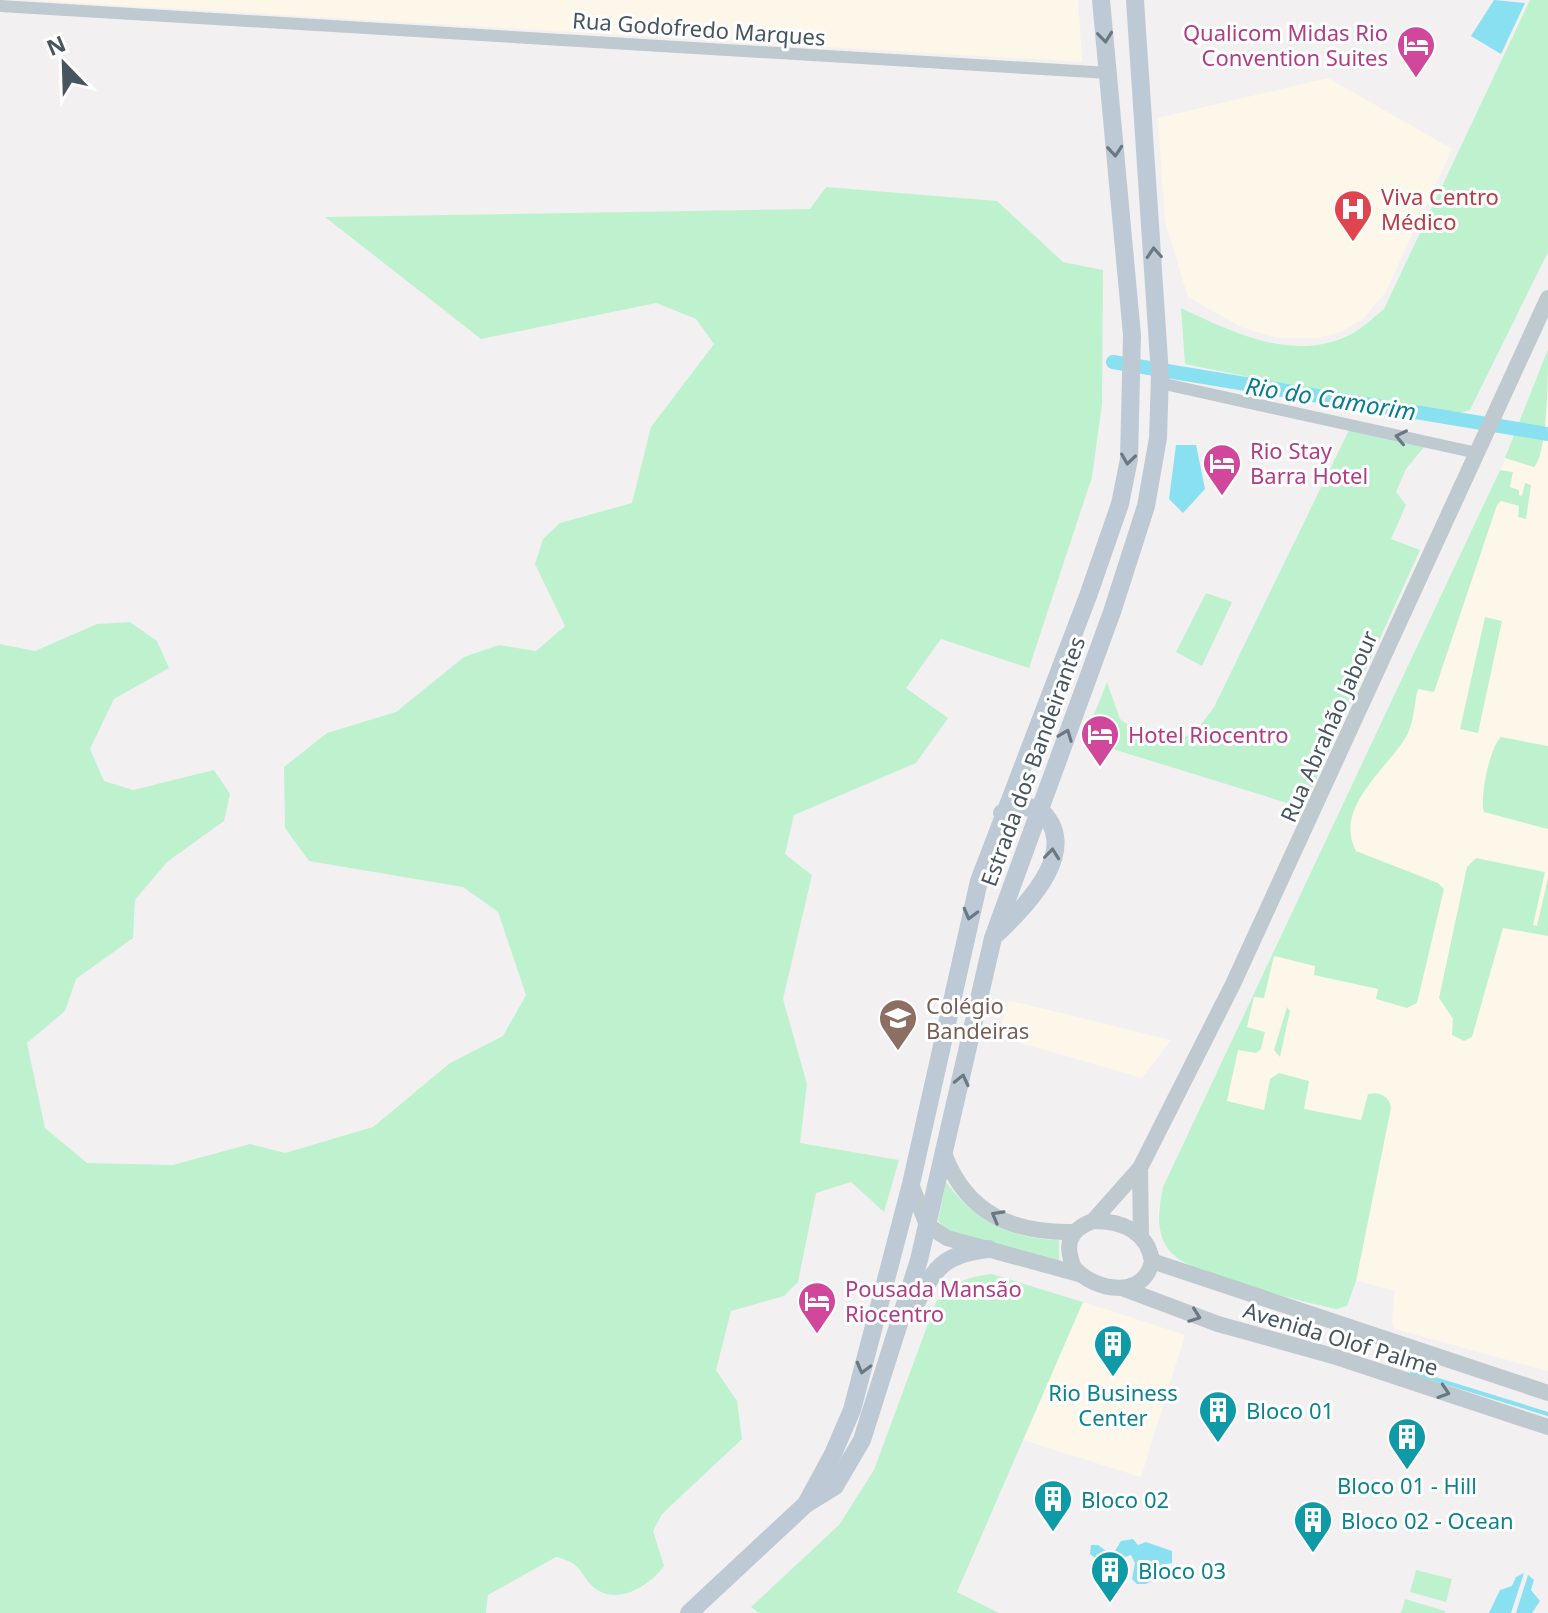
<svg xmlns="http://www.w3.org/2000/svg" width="1548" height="1613" viewBox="0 0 1548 1613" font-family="'Noto Sans',sans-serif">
  <rect width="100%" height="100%" fill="#f3f0f1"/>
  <g fill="#fdf7ea">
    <polygon points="30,0 1078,0 1082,62"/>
    <polygon points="1328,78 1452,149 1385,293 1362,320 1340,332 1320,338 1278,338 1243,328 1188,297 1165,221 1158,118"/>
    <polygon points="1548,349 1548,1371 1395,1329 1392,1322 1395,1291 1348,1278 1174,1256 1161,1235 1158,1213 1163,1187 1503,464"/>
    <polygon points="1009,1001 1024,1004 1171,1040 1142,1078 997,1036"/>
    <polygon points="1083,1302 1185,1335 1141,1477 1023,1440"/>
  </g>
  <g fill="#bef2cf">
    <path d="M1530,0H1548V252L1470,410L1446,417L1185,364L1181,308C1234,333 1298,365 1355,332C1365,326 1375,316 1384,309Z"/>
    <path d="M826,187L997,201L1063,262L1103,270L1102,404L1092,477L1029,668L941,639L906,688L948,718L916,763L794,815L785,854L812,875L783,999L807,1084L800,1143L899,1160L884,1212L851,1182L816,1193L798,1282L784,1296L731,1311L716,1370L737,1401L742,1439L662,1514L653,1531L664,1566C652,1583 622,1604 599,1591C579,1579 587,1564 556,1557L488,1595L486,1613H0V644L35,651L97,624L130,622L157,641L169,668L114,699L90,749L104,781L133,790L214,770L230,794L224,821L167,862L135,900L133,938L76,979L65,1011L27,1043L45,1128L87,1163L173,1165L250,1144L285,1153L373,1127L450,1063L503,1036L526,995L498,912L463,887L309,861L285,828L284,767L327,733L396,712L464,657L499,645L536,651L565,626L535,564L543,539L560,523L632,503L651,427L714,344L696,319L656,303L481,339L325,217L810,209Z"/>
    <path d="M1548,349C1548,374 1548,452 1534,467L1505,458Z"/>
    <polygon points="1350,428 1425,446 1406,469 1396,492 1406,505 1391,539 1420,550 1303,808 1084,740 1107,682 1120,719 1151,742 1176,742 1197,730 1214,707"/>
    <path d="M1500,470L1513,472L1510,487L1519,490V495L1522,496L1525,483L1531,485L1526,519L1518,517L1519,506L1501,501L1497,505L1434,692L1418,689C1414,703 1414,724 1406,737C1387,769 1333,808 1356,851L1438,883L1444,889L1417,1003L1407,1008L1376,999L1378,989L1314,975L1315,966L1274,956L1264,998L1254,997L1247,1027L1265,1032L1261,1049L1256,1053L1238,1050L1227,1101L1264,1110L1270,1079L1279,1073L1309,1081L1304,1109L1361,1120L1368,1094C1379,1091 1390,1096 1391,1108L1356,1281L1347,1306L1336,1309C1303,1302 1199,1276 1176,1257C1154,1240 1158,1211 1163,1187Z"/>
    <polygon points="1206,593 1232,602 1202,666 1176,652"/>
    <polygon points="1485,617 1502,621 1478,733 1460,729"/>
    <path d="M1501,737L1548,746V829L1484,812C1479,799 1490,746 1501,737Z"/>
    <polygon points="1476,858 1545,872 1533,925 1537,926 1548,878 1548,936 1503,928 1472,1037 1464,1041 1452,1035 1453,1019 1439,998 1467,867"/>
    <polygon points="1287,1007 1290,1011 1280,1057 1274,1050"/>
    <path d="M946,1182C974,1220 1010,1239 1059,1240V1262C1030,1254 957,1243 938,1221Z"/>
    <path d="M992,1274L1083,1302L957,1592L999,1613H759L751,1607L839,1525L874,1470L936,1302C953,1282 967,1277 992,1274Z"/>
    <polygon points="1416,1570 1452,1579 1446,1602 1410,1592"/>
    <polygon points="1405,1599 1445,1611 1445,1613 1401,1613"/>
  </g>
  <g fill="#89e0f0">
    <polygon points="1494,0 1525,3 1501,54 1471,36"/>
    <polygon points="1176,445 1196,445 1205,489 1183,513 1169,499"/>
    <polygon points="1133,1539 1138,1545 1146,1542 1172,1551 1172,1563 1162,1565 1157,1578 1146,1584 1137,1584 1132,1579 1135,1563 1131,1555 1122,1558 1121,1567 1113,1571 1104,1556 1095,1558 1090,1554 1091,1545 1098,1545 1109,1553 1115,1551 1121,1541"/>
    <polygon points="1524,1573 1511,1613 1489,1613 1500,1590 1512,1586 1516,1577"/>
    <polygon points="1528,1575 1534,1580 1531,1590 1540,1601 1532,1613 1516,1613"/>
  </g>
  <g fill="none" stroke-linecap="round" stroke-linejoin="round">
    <polyline stroke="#89e0f0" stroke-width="4" points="1412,1372 1548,1414"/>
    <polyline stroke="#89e0f0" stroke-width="14" points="1113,362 1548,434"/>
    <g stroke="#bec9d0" stroke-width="12">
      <polyline points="0,6 1109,73"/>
      <polyline points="1160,383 1477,453"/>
    </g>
    <g stroke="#bec9d0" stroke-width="16">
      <path d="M945,1156C967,1213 1012,1233 1072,1232"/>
      <polyline points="1140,1168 1141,1236"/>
      <polyline points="911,1184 927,1225 947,1238 1079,1274"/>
      <polyline points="1093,1221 1140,1168 1233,984 1548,298"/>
      <path d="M1093,1221C1121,1221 1147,1230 1152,1261C1144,1300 1095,1291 1074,1268C1064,1244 1069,1230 1093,1221Z"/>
      <polyline points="1152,1261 1548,1393"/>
      <polyline points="1122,1288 1218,1324 1333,1356 1548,1427"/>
    </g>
    <g stroke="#bdcad5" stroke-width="18">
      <path d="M998,933C1026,905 1085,848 1038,808L1020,807L1002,813"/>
      <path d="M911,1312C934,1271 939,1254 989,1249"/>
      <polyline points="807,1502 833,1454 852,1410 911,1184 979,881 1088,596 1120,504 1129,459 1132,335 1101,0"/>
      <polyline points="689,1613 806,1504 835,1486 862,1440 919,1260 993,938 1112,612 1146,506 1158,438 1160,375 1135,0"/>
    </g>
  </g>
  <defs><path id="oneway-chevron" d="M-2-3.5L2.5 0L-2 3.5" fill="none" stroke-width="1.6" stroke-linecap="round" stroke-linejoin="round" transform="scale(2)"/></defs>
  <g stroke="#6a7882">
    <use href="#oneway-chevron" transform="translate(1105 37) rotate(84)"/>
    <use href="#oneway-chevron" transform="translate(1115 151) rotate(85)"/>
    <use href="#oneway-chevron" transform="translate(1154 253) rotate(-94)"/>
    <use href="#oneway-chevron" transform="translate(1128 459) rotate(98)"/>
    <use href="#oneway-chevron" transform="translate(1066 735) rotate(-69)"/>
    <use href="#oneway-chevron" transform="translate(1052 854) rotate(-84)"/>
    <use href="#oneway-chevron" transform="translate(970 914) rotate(105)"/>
    <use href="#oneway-chevron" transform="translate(962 1080) rotate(-77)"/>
    <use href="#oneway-chevron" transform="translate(863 1368) rotate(105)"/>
  </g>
  <g stroke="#6b7881">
    <use href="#oneway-chevron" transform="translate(1401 437) rotate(-168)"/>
    <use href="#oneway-chevron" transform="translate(997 1216) rotate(-151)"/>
    <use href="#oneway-chevron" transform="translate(1195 1316) rotate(20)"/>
    <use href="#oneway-chevron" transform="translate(1444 1392) rotate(18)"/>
  </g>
  <defs>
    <g id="hotel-pin" transform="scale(2)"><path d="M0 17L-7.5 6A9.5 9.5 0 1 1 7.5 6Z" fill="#d1479c" stroke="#fff"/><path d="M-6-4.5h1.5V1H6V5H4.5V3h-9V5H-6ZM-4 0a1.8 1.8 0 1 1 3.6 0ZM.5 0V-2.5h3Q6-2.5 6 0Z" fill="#fff"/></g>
    <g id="hospital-pin" transform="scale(2)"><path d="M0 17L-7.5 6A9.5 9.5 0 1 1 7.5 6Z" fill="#e0444e" stroke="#fff"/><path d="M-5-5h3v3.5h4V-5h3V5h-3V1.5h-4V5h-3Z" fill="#fff"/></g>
    <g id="school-pin" transform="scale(2)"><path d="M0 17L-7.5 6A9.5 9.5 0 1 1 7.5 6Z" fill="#8d6e63" stroke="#fff"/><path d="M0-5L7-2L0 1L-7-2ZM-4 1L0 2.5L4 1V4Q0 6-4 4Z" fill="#fff"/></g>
    <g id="building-pin" transform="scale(2)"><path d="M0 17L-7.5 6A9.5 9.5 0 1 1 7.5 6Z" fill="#0f9aa8" stroke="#fff"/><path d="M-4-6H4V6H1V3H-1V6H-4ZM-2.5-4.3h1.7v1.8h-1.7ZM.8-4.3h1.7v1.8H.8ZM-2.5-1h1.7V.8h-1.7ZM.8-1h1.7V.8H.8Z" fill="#fff"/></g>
  </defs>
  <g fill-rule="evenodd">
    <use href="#hotel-pin" x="1416" y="45"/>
    <use href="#hospital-pin" x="1353" y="209"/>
    <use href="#hotel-pin" x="1222" y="463"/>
    <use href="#hotel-pin" x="1100" y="734"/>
    <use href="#school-pin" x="898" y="1018"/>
    <use href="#hotel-pin" x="817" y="1301"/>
    <use href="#building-pin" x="1113" y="1344"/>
    <use href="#building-pin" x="1218" y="1410"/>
    <use href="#building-pin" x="1407" y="1437"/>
    <use href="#building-pin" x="1053" y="1499"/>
    <use href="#building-pin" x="1313" y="1520"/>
    <use href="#building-pin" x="1110" y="1570"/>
  </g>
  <g text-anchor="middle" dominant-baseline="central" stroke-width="6" stroke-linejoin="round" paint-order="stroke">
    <g font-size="22" fill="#47555f" stroke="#fff">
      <text transform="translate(699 28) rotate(4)">Rua Godofredo Marques</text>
      <text transform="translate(1328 726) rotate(-66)">Rua Abrahão Jabour</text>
      <text transform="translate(1032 761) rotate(-70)">Estrada dos Bandeirantes</text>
      <text transform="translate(1341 1338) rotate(17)">Avenida Olof Palme</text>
    </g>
    <g font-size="22" fill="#b23c85" stroke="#fff" text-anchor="start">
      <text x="1388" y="32" text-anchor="end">Qualicom Midas Rio<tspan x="1388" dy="25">Convention Suites</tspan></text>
      <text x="1250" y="450">Rio Stay<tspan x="1250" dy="25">Barra Hotel</tspan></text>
      <text x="1128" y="734">Hotel Riocentro</text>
      <text x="845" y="1288">Pousada Mansão<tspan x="845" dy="25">Riocentro</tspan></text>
    </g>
    <g font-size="22" fill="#be3a42" stroke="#fff" text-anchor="start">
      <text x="1381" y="196">Viva Centro<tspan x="1381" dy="25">Médico</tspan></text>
    </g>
    <g font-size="22" fill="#785e54" stroke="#fff" text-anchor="start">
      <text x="926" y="1005">Colégio<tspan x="926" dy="25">Bandeiras</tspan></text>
    </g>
    <g font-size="22" fill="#0d838f" stroke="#fff" text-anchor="start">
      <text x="1113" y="1392" text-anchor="middle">Rio Business<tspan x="1113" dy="25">Center</tspan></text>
      <text x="1246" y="1410">Bloco 01</text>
      <text x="1407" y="1485" text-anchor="middle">Bloco 01 - Hill</text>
      <text x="1081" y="1499">Bloco 02</text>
      <text x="1341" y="1520">Bloco 02 - Ocean</text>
      <text x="1138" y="1570">Bloco 03</text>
    </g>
    <g font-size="24" font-style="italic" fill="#087e93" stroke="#fff">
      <text transform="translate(1331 398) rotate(9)">Rio do Camorim</text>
    </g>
  </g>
  <g transform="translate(64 64) rotate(337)" stroke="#ffffff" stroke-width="6" paint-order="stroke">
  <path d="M0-6L14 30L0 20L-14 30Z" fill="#47555f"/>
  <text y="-12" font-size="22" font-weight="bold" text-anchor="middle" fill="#47555f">N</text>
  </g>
</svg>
